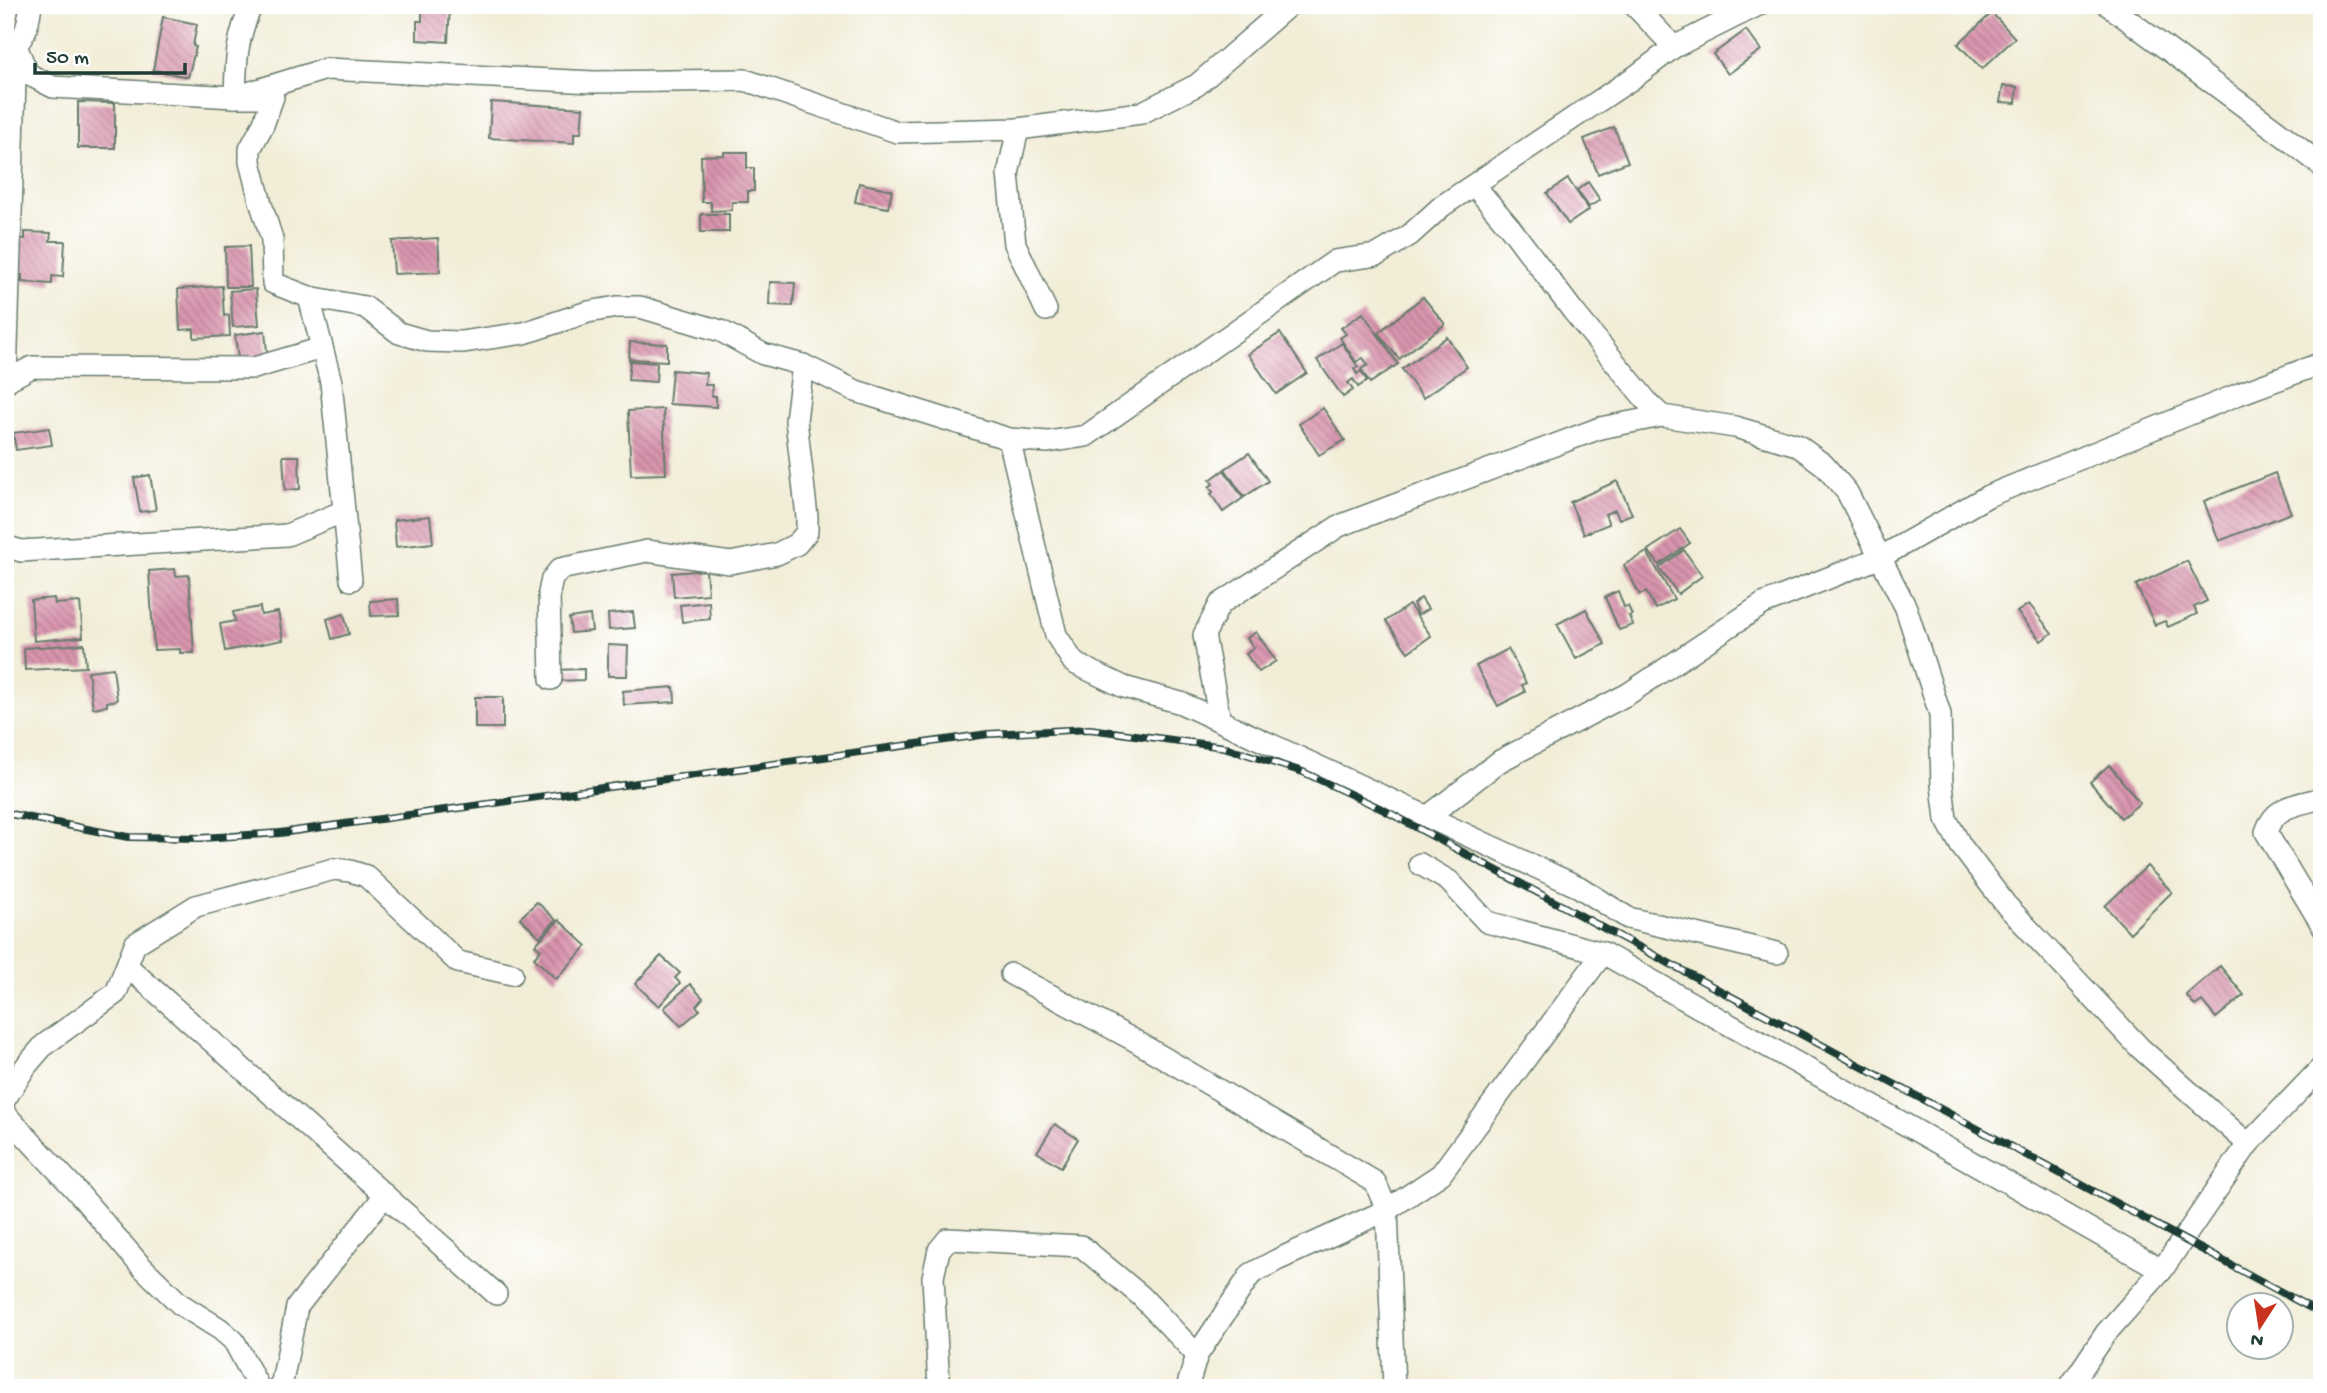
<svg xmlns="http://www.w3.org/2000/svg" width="2327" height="1393" viewBox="0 0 2327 1393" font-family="'Gochi Hand',sans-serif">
  <defs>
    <pattern id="building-back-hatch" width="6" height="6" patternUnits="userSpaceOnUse" patternTransform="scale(1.75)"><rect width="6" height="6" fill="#d994ae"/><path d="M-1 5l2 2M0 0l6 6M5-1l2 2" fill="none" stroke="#af7a8e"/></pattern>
  </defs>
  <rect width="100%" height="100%" fill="#fff"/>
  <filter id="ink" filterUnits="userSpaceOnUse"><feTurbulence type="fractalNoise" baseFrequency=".0143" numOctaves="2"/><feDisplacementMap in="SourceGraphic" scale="14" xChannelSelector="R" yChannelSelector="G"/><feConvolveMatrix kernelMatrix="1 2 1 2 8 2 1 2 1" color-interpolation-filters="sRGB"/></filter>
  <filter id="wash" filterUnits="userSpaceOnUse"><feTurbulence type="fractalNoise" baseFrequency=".00686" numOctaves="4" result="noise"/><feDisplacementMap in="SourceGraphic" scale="28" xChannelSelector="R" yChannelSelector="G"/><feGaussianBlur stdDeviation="1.57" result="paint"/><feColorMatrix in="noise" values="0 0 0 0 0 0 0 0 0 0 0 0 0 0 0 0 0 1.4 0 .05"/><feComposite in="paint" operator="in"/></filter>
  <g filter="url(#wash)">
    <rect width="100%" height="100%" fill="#f1edd7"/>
    <g id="blocks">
      <g fill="url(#building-back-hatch)">
        <polygon points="422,5 450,6 448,42 417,40 417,21 422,21"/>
        <polygon points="1992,13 2015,38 1982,69 1958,44"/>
        <polygon points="163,17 197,24 193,46 196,47 188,77 153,70"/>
        <polygon points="1746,30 1761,50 1728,74 1713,54"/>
        <polygon points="2003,86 2017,87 2016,103 2000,102"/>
        <polygon points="78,102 115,103 115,148 78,148"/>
        <polygon points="491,102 583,108 581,133 574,133 574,143 489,138"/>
        <polygon points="1614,127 1628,162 1598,174 1584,139"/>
        <polygon points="724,152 747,152 747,168 754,168 754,191 748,191 748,202 732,202 732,210 711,211 711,202 702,202 701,156 724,155"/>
        <polygon points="1568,179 1589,210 1568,224 1547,193"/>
        <polygon points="1588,182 1600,200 1589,207 1577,190"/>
        <polygon points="859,183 892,190 888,208 855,202"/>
        <rect x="701" y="214" width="28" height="18"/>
        <polygon points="25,232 51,233 50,241 65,241 63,277 52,276 52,284 22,282 22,275 11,274 13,238 25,239"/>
        <polygon points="438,238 440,272 394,274 392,241"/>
        <polygon points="249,246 251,287 226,287 225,247"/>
        <polygon points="770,282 795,283 793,306 769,305"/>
        <polygon points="222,286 224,316 229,315 230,336 194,338 194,329 180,330 178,289"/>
        <polygon points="256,289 259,325 233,327 230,291"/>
        <polygon points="1423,297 1445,324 1399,359 1378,333"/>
        <polygon points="1363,313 1398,364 1370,383 1361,369 1368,365 1363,358 1356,362 1340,338 1346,334 1341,328"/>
        <polygon points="265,331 268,363 239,366 235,335"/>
        <polygon points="1280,333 1307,373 1276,394 1248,354"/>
        <polygon points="1447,337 1467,367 1423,398 1402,369"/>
        <polygon points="630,342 667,344 667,361 629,359"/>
        <polygon points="1342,343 1358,367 1354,369 1357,374 1361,371 1367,381 1358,387 1353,379 1348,383 1353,390 1343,397 1317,360"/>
        <polygon points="630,361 657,363 656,382 628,380"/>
        <polygon points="672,370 706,373 705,385 712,385 711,396 716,396 716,407 669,404"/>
        <polygon points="1323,408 1345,440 1319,455 1299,424"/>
        <polygon points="663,409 666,474 631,475 628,411"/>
        <polygon points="49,428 52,445 16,450 13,433"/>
        <polygon points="1249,453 1268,481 1244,497 1225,469"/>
        <polygon points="283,456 299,456 300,489 285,490"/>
        <polygon points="1224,470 1243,498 1223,512 1211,494 1213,492 1209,487 1213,484 1210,480"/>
        <polygon points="2275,473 2291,513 2219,541 2204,501"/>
        <polygon points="150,475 156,510 140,512 134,478"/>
        <polygon points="1617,481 1632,514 1619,519 1615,510 1605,514 1609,524 1584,534 1570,502"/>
        <polygon points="430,516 433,543 396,547 394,520"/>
        <polygon points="1680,529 1690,543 1659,565 1648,550"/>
        <polygon points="1684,550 1702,576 1678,594 1659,568"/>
        <polygon points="1647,552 1674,599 1656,609 1646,592 1640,595 1624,565"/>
        <polygon points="2187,561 2207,601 2194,607 2197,614 2168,627 2165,621 2155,625 2136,585"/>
        <polygon points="175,569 176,576 189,575 194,653 180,653 180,649 154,650 149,571"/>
        <polygon points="706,570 708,594 674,597 672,573"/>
        <polygon points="1618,591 1624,607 1628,606 1632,615 1629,616 1633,625 1619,630 1605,597"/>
        <polygon points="54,598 55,604 80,602 83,637 34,641 31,600"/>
        <polygon points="1421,598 1428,609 1418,615 1413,604"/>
        <polygon points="398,599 399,615 371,616 370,601"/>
        <polygon points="709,602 710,619 682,622 680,605"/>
        <polygon points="2029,604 2052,633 2041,641 2017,612"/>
        <polygon points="1409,605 1431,636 1408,652 1386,621"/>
        <polygon points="260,607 261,615 278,612 283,640 225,651 220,624 235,621 233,612"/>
        <polygon points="1586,609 1605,644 1576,659 1557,624"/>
        <polygon points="633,612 635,628 609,630 608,614"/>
        <polygon points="344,614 349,634 332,639 327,619"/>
        <polygon points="590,615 592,631 571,633 569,618"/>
        <polygon points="1256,632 1276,661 1259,672 1246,654 1254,648 1247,638"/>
        <polygon points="84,644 86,667 25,670 24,648"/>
        <polygon points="608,645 628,646 627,676 608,676"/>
        <polygon points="1508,649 1526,683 1522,685 1525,692 1498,706 1476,666"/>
        <polygon points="113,668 117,700 107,702 107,706 93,708 88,671"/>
        <polygon points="584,669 584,680 556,681 555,670"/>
        <polygon points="674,687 675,702 624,705 623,691"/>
        <rect x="475" y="697" width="28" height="31"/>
        <polygon points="2109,765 2140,803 2121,818 2090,782"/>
        <polygon points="2147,866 2172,892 2130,933 2105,906"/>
        <polygon points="537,902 556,920 540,937 520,918"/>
        <polygon points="559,920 587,946 556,979 534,958 541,950 535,945"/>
        <polygon points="661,956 680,973 675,978 680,983 659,1006 635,984"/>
        <polygon points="2220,966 2244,995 2216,1018 2202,1001 2195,1006 2186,995"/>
        <polygon points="690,984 703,998 696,1006 700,1010 681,1026 664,1008"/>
        <polygon points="1055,1124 1078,1139 1061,1167 1037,1152"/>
      </g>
    </g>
  </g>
  <g filter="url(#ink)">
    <use href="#blocks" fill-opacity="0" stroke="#687b6d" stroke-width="2"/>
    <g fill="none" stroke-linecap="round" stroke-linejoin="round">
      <g stroke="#687b6d" stroke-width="24">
        <g id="minor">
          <path d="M252,5C236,38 236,62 235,97H273L263,125L250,149V162L261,204L272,239L273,283L309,297L365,307L399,333L427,341L462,342L524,333L588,312L617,307H640L721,331L763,354L803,365L856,391L1009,439L1048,442L1086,436L1335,261L1377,255L1410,235L1442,206L1636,76L1674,47L1758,5"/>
          <polyline points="1634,5 1674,47"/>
          <polyline points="2108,5 2284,136 2322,166"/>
          <path d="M5,51C26,42 28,25 31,5"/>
          <polyline points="1018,129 1008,174 1015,244 1046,310"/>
          <polyline points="1474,185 1512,230 1573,311 1650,405 1662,416"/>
          <polyline points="309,297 331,382 351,580"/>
          <polyline points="6,381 16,46 28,74 53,87 235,97 326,69 594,82 745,80 897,132 1018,129 1141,113 1197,85 1289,5"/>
          <polyline points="5,384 6,381 32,367 254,368 322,348"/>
          <polyline points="1009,439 1056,635 1074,663 1124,687 1181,703 1220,721 1579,887 1628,918 1777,953"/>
          <polyline points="5,546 21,551 287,535 344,511"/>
          <polyline points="551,679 549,593 552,579 560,569 647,551 730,563 777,554 797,544 807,532 807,517 796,420 803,365"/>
          <polyline points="1220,721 1204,635 1220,604 1339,526 1600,428 1662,416 1735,427 1797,445 1824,465 1847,492 1906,608 1940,714 1942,785 1946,819 1961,846 2006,905 2140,1048 2248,1144"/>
          <path d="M2322,798C2297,805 2275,805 2266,832L2322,925"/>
          <polyline points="1427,817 1500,761 1628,694 1763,604 1881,557 1988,496 2239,394 2322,363"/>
          <polyline points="1420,864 1449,881 1487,922 1603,953 2162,1270"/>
          <polyline points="127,966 496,1294"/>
          <polyline points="1011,974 1132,1039 1375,1182 1387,1210 1394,1388"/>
          <polyline points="5,1099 26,1066 44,1045 116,993 135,944 196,906 334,869 350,871 366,876 458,962 512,974"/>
          <polyline points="5,1114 74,1188 140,1265 180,1304 220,1329 234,1341 259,1388"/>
          <polyline points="278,1388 282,1382 297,1307 385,1195"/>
          <polyline points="939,1388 933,1277 939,1250 948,1239 1081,1246 1141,1296 1197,1355"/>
          <polyline points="1187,1388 1197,1355 1251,1274 1277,1260 1387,1210 1441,1174 1603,953"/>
          <polyline points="2069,1388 2106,1333 2162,1270 2248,1144 2322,1067"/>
        </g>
      </g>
      <use href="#minor" stroke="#fff" stroke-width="21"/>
      <g stroke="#1f3d34" stroke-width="8">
        <polyline id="rail" points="5,813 128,837 202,838 280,833 988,734 1090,729 1224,747 1303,772 1384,810 2322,1314"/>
      </g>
      <use href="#rail" stroke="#fff" stroke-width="5" stroke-dasharray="16" stroke-linecap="butt"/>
    </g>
  </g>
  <rect width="2327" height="1393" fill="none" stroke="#fff" stroke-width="28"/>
  <g transform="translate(2260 1326) rotate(192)"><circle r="33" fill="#ffffff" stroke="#a5b1ae" stroke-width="2"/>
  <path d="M0-5L12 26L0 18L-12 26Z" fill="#c8321e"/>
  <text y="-10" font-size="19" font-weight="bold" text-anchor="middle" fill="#1f3d34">N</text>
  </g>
  <path d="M35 63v10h150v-10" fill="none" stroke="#1f3d34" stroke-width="3.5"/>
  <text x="46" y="63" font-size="21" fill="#1f3d34" stroke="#ffffff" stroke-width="5" paint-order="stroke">50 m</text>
</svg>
